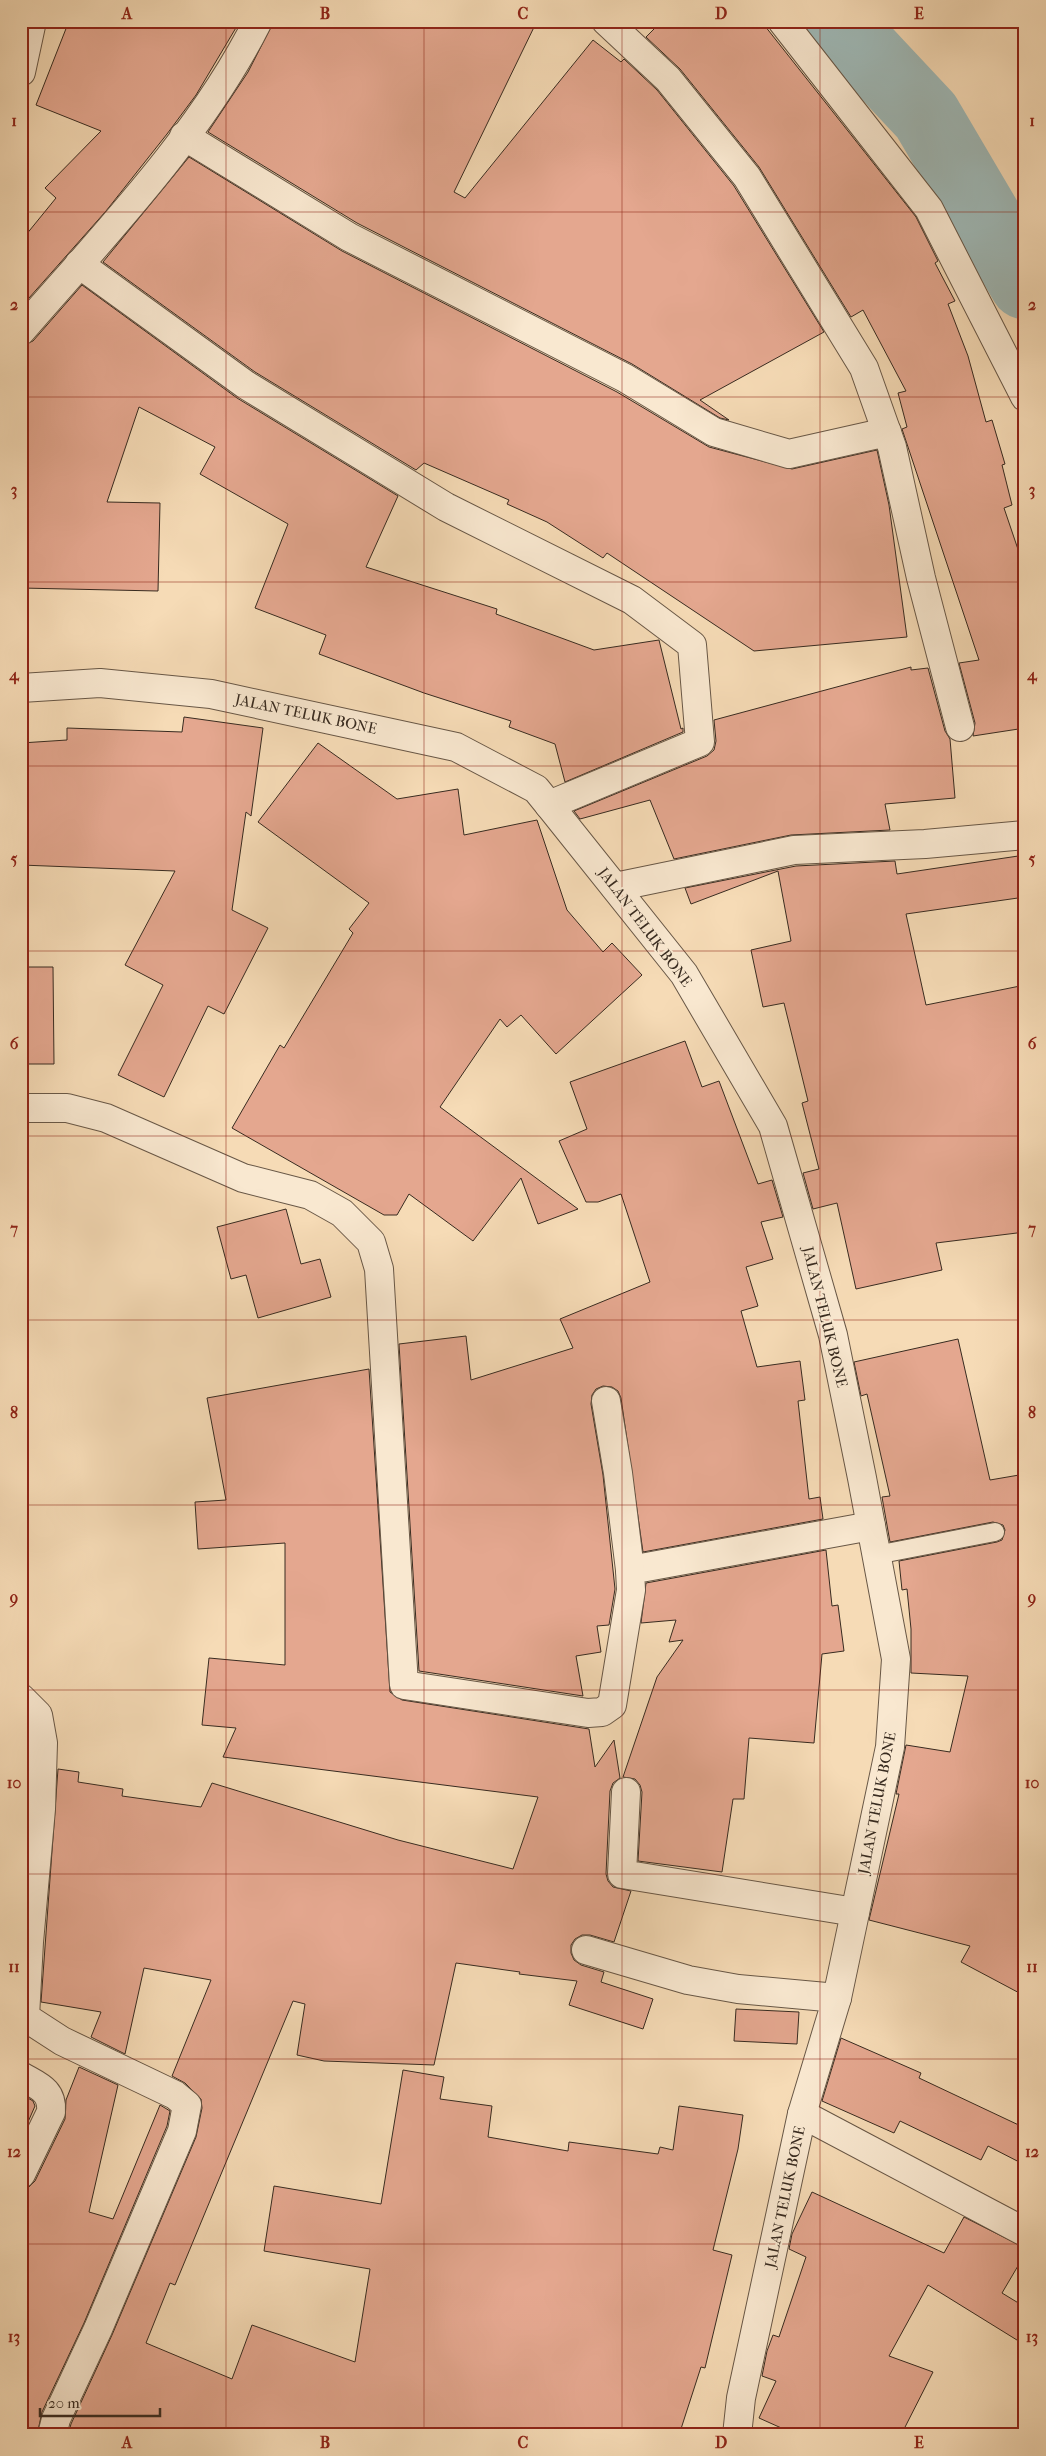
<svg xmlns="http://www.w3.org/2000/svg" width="1046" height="2456" viewBox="0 0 1046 2456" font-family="'IM FELL French Canon',serif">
  <rect width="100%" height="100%" fill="#f6dbb6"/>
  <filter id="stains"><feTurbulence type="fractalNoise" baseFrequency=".004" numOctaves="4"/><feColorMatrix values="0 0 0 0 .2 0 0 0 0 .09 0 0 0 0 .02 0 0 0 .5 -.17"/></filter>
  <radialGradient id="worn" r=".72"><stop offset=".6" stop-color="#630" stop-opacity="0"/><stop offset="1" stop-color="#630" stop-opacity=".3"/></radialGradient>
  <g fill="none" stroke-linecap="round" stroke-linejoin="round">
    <polyline stroke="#9fb9b7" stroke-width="71" points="837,21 926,116 1025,284"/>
  </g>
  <g fill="#e4a78f" stroke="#382b20">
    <polygon points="69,21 240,21 196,95 167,134 106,211 21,307 21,241 56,198 45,188 101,131 36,105"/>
    <polygon points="274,21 537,21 454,192 465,198 593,40 621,62 624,59 657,90 734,186 824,332 700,400 729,420 720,418 632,364 357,223 208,132 248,72"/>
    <polygon points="662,21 761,21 916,217 938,261 935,263 955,301 948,304 968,356 986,422 992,420 1005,464 1002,465 1012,505 1004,508 1025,570 1025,728 973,736 975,723 959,663 979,660 902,429 907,427 898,393 906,391 863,310 851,317 759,167 680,69 646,37"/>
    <polygon points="189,157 342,251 617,392 709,447 792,469 877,450 889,505 907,637 754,651 607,553 603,558 547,522 507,504 509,500 424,463 416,470 255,372 103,262"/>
    <polygon points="82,285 237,398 398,496 366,567 497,609 496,614 594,650 659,640 681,729 683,728 683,732 565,782 555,744 509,727 511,721 424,693 319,654 326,635 255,608 288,524 200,474 215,447 139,407 107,502 160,503 158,591 21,588 21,346 33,341"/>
    <polygon points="911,667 911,670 928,668 945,731 950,739 955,798 885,804 890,830 791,835 674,859 650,800 580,819 574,811 707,756 714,750 716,741 714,720"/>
    <polygon points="184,717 263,728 251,816 246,812 232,910 268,928 224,1014 208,1006 164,1097 118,1075 163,985 125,965 175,871 21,865 21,743 67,740 67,728 182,732"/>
    <polygon points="318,743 397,799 458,789 464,835 537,820 567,910 603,952 612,943 642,975 556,1054 521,1015 507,1027 500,1019 440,1107 578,1209 538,1224 521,1178 473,1241 409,1194 397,1215 384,1215 232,1128 280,1045 284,1048 353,933 349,929 369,903 258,822"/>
    <polygon points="1025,855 1025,897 906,914 926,1005 1025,985 1025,1232 936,1243 942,1270 856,1289 837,1203 813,1209 803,1173 819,1169 802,1103 808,1101 784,1003 763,1007 751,950 791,941 778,871 691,904 685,888 796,866 895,861 897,874"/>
    <polygon points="21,967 53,967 54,1064 21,1064"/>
    <polygon points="685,1041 702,1087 719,1081 758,1184 772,1180 783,1217 761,1222 773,1259 746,1267 758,1306 741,1311 757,1367 800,1361 805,1400 798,1401 809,1499 820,1497 823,1519 643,1552 621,1398 618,1391 612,1387 603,1386 596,1389 592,1395 591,1404 603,1475 615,1589 609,1625 597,1626 601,1652 576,1656 583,1696 419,1671 399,1344 466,1336 471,1380 573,1348 560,1319 650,1282 621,1194 598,1202 586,1202 559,1141 587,1129 570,1082"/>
    <polygon points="286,1209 301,1264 320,1259 331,1297 258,1318 246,1275 231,1279 217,1227"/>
    <polygon points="958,1339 990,1480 1025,1474 1025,1996 961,1962 970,1946 869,1920 899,1794 896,1794 906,1745 950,1752 968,1676 911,1673 911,1629 907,1589 902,1590 899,1561 997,1542 1002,1540 1005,1530 1003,1525 993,1522 890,1542 882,1497 890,1496 867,1394 861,1396 854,1362"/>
    <polygon points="369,1369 390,1692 402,1700 589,1729 595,1767 614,1740 620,1778 613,1783 610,1791 606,1874 608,1881 613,1887 631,1891 614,1942 590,1935 582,1935 575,1939 571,1945 571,1953 574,1960 581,1965 604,1972 601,1982 653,1999 643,2029 569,2005 577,1981 519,1974 520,1972 456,1963 434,2065 324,2061 297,2055 305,2004 293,2001 175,2285 170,2283 146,2343 232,2379 252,2325 355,2362 370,2269 264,2251 274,2186 381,2204 403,2070 444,2077 440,2099 492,2106 488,2137 568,2151 569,2142 658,2154 660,2147 673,2150 679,2106 743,2115 738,2149 713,2250 732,2255 705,2368 701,2367 679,2435 68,2435 71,2424 112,2335 196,2137 202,2108 201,2099 185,2083 172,2076 211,1980 144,1968 125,2054 91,2037 101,2012 41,2002 58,1769 79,1772 78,1782 123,1789 122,1796 201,1807 212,1783 398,1840 513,1869 538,1797 223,1757 236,1728 202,1725 209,1658 285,1665 285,1543 198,1549 195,1502 226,1500 207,1398"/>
    <polygon points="826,1550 832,1606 838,1605 844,1651 822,1654 814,1743 749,1738 744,1799 733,1799 722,1872 638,1861 642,1792 640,1785 635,1779 623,1777 657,1677 683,1640 669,1642 676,1620 641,1623 646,1583"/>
    <polygon points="736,2009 799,2012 797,2044 734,2041"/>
    <polygon points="841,2038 921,2073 919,2078 1025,2128 1025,2165 988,2146 981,2160 900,2121 894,2133 822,2101"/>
    <polygon points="79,2067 118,2085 89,2212 113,2219 160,2105 170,2111 167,2126 84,2323 42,2412 37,2435 21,2435 21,2189 29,2187 35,2181 65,2119 66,2100"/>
    <polygon points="21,2094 33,2101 35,2106 21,2138"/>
    <polygon points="812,2192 944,2253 964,2217 1025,2248 1025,2254 1002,2293 1025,2307 1025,2345 928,2285 889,2356 933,2372 901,2435 797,2435 759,2418 776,2381 762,2376 767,2351 773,2335 779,2337 806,2257 789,2249 792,2234"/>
  </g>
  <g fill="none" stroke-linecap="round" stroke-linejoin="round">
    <g stroke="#685746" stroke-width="20">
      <polyline id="lane" points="876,1555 995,1532"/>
    </g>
    <g stroke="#685746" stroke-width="30">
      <g id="street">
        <polyline points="606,21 668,79 747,177 864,368 892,447 921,578 960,727"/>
        <polyline points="782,21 929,209 1025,397"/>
        <polyline points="21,72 32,21"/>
        <polyline points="184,136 349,237 625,378 714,432 789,454 887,432"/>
        <polyline points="79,264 246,385 446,507 632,600 692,645 700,742 549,805"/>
        <path d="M21,331C104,235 201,135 258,21"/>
        <polyline points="21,688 100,683 211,694 456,747 536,789 549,805 684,974 773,1126 833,1335 862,1478 896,1659 890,1747 886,1766 837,1998 802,2114 741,2398 737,2435"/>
        <polyline points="615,887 794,850 925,844 1025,835"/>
        <polyline points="21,1108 67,1108 106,1118 243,1178 310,1195 342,1213 371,1242 379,1269 404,1685 588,1713 602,1712 612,1705 631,1590 630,1570 871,1526"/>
        <polyline points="606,1401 618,1473 630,1570"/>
        <polyline points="21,1698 38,1715 43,1743 41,1809 29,1942 25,2017 62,2041 175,2095 187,2105 182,2131 98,2329 56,2419 52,2435"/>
        <polyline points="626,1792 622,1874 855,1912"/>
        <polyline points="586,1950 688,1980 738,1989 837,1998"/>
        <path d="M21,2076C38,2086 53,2090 51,2112L21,2174"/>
        <polyline points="802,2114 1025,2232"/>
      </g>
    </g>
    <use href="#lane" stroke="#f9e8d0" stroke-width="18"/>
    <use href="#street" stroke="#f9e8d0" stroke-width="28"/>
  </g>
  <path fill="none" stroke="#8f2418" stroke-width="1" stroke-opacity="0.55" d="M226,21V2435M424,21V2435M622,21V2435M820,21V2435M21,212H1025M21,397H1025M21,582H1025M21,766H1025M21,951H1025M21,1136H1025M21,1320H1025M21,1505H1025M21,1690H1025M21,1874H1025M21,2059H1025M21,2244H1025"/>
  <g text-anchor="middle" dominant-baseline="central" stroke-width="4" stroke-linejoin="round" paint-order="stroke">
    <g font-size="15" fill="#382b20" stroke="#f9e8d0">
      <text transform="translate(306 714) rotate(12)">JALAN TELUK BONE</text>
      <text transform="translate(645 927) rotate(53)">JALAN TELUK BONE</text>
      <text transform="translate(825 1317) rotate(76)">JALAN TELUK BONE</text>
      <text transform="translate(877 1803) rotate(-79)">JALAN TELUK BONE</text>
      <text transform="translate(785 2197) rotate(-78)">JALAN TELUK BONE</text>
    </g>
  </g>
  <rect width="1046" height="2456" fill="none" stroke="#f6dbb6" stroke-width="55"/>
  <path d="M40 2408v8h120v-8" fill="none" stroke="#382b20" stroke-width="2.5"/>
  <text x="48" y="2408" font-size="15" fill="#382b20" stroke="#f9e8d0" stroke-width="4" paint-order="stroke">20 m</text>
  <rect x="28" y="28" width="990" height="2400" fill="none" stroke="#8f2418" stroke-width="2"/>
  <g font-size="16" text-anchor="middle" font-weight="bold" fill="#8f2418">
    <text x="127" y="19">A</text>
    <text x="325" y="19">B</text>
    <text x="523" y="19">C</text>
    <text x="721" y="19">D</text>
    <text x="919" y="19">E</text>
    <text x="14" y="126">1</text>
    <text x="1032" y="126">1</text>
    <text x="14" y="310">2</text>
    <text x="1032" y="310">2</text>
    <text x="14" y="495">3</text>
    <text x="1032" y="495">3</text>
    <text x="14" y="680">4</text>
    <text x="1032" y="680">4</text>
    <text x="14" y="864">5</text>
    <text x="1032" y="864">5</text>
    <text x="14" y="1049">6</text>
    <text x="1032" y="1049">6</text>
    <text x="14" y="1234">7</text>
    <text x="1032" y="1234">7</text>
    <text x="14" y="1418">8</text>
    <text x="1032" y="1418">8</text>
    <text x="14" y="1603">9</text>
    <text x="1032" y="1603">9</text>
    <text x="14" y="1788">10</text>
    <text x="1032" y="1788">10</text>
    <text x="14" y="1972">11</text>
    <text x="1032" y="1972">11</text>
    <text x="14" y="2157">12</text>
    <text x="1032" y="2157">12</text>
    <text x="14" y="2342">13</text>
    <text x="1032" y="2342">13</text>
    <text x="127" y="2448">A</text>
    <text x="325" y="2448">B</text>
    <text x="523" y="2448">C</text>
    <text x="721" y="2448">D</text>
    <text x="919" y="2448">E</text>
  </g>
  <rect width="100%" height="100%" filter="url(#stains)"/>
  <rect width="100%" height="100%" fill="url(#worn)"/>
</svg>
